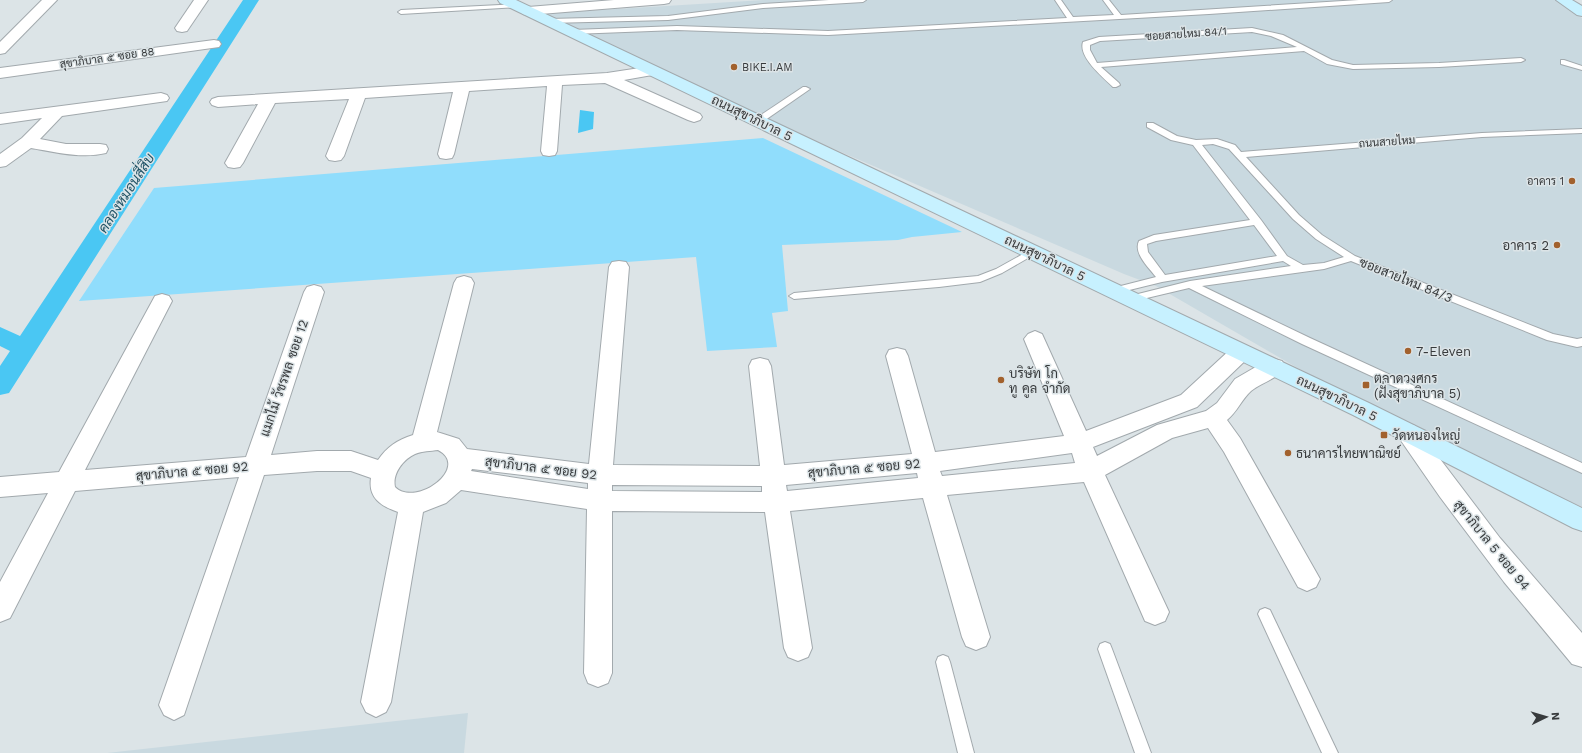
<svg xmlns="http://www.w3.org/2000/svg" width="1582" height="753" viewBox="0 0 1582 753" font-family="'Work Sans',Sarabun,sans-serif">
  <rect width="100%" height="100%" fill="#dce4e7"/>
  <g fill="#c9d9e0">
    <polygon points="765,0 1556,0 1582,18 1582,507 1382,417 1156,286 1124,274 653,71 535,14"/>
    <polygon points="468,713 464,753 107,753"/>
  </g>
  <polygon fill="#90ddfc" points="763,138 962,232 912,237 898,240 782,245 788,311 772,313 777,347 707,351 696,257 79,301 154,188"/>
  <polygon fill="#4ac7f3" points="580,110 594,112 593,129 578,133"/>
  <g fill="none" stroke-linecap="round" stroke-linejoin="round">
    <polygon fill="#4ac7f3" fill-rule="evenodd" points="243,0 259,0 9,393 0,395 0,366 10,351 0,346 0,327 20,336"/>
    <g stroke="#a2a9ad" stroke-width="2">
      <g id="lane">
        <polygon points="829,0 866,0 863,2 763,8 668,20 549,23 546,21 549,19 668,16 763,4"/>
        <polygon points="1055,0 1061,0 1073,17 1114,15 1103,0 1109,0 1121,15 1359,0 1392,0 1389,2 1209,14 828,35 677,30 573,34 569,32 573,30 677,26 828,31 1067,18"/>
        <polygon points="518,4 521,6 520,7 401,14 398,12 401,10"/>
        <path d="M1252,28L1283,35L1332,60L1353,65L1439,63L1521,58L1525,60L1521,62L1439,67L1353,69L1327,64L1304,51L1101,67L1119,83L1120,85L1116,87H1113C1103,77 1078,57 1083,42L1099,37ZM1252,32L1271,36L1297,47L1097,63L1090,50V45L1100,41Z"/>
        <polygon points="1561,60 1564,60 1582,66 1582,70 1561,64"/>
        <polygon points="803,87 806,87 810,89 761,123 755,123 755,119"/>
        <path d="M1147,123H1153L1177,136L1196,140L1217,139L1235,145L1241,152L1482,133L1582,129V133L1482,137L1246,157L1299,215L1322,235L1355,256L1553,334L1577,339L1582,338V346L1577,347L1547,340L1351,261L1324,269L1202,286L1310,338L1582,463V473L1302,344L1189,288L1130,302L1125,299L1130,296L1190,281L1291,266L1283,261L1162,282L1113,294L1109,293L1108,291L1109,289L1156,277C1149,268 1133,253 1139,241L1154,235L1250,220L1193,145L1171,140L1147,127ZM1213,144L1229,149L1293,219L1316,239L1344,257L1324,263L1303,265L1287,256L1261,220L1202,145ZM1254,225L1277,256L1165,275L1148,252L1147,244L1156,241Z"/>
        <polygon points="1032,249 1037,252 1035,254 1002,273 980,282 939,287 794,299 789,296 794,293 978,276 996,269"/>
        <polygon points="1265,608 1270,610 1338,753 1322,753 1258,614 1260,610"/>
        <polygon points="1105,642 1110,644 1112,649 1151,753 1135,753 1098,649 1100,644"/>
        <polygon points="943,655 948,657 950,662 974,753 958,753 936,662 938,657"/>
      </g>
    </g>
    <g stroke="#a2a9ad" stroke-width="2">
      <g id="street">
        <polygon points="42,0 57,0 5,53 0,54 0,42"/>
        <polygon points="194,0 208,0 187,31 182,32 177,31 175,28"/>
        <polygon points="614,0 671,0 669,3 664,4 528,15 523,14 521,11 523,8 528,7"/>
        <polygon points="214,40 219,41 221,44 219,47 0,78 0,68"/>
        <polygon points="653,66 658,68 661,71 658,74 624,80 700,114 702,117 700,120 694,122 688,120 605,83 562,85 557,151 555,155 549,156 543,155 541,151 547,86 469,91 454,154 452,158 446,159 440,158 438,154 453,92 365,98 344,156 341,160 335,161 329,160 326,156 349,99 275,103 243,163 240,167 234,168 228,167 225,163 258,104 218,107 212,105 210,102 212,99 218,97 607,73"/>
        <path d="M161,93L167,95L169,98L167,101L62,116L40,139L66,144H100L106,145L108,149L106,153C82,159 55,152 31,148L6,166L0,167V154L22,138L42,118L0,124V114Z"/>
        <path d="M619,261L626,262L629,267L613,465L760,466L749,366L752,360L760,358L768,360L771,366L784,465L912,454L886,356L889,350L897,348L905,350L908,356L935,452L1064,436L1024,339L1028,334L1035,331L1042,334L1086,431L1181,395L1233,347L1241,344L1249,347L1252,352L1249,357L1197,407L1093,447L1097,456L1157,425L1206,411L1217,403L1235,379L1266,361L1274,359L1282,361L1285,367C1278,379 1262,382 1251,391C1242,399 1237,412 1227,420L1240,438L1320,579L1316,587L1307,591L1298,587L1224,452L1208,428L1172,438L1105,475L1169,612L1165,621L1155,625L1145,621L1084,482L947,495L990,637L986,646L976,650L966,646L962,637L923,498L790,511L812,648L808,657L798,661L788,657L784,648L765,512L612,511V673L608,683L598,687L588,683L584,673L587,509L461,490L446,503L423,512L391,702L386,712L376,717L366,712L361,702L398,512C381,506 368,498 371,478L351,471H317L264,475L184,715L174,720L164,715L159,705L239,477L75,491L10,618L0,622V582L48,493L0,497V477L59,472L155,296L162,294L169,296L172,301L85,470L246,457L304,292L307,287L314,285L321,287L324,292L271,455L317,451H351L378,460C387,447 397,440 413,435L454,283L457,278L464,276L471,278L474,283L437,432L459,439L467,449L589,464L609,267L612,262ZM438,450C471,467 416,508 395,487C392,473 404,459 415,454C422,451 431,451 438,450ZM1072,453L1075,463L942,476L940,471ZM472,469L588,483V489L471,471ZM917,473L918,478L787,491L786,485ZM612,485L762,486V492L612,491Z"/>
        <polygon points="1407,423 1415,426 1500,538 1582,633 1582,667 1572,664 1504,582 1440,497 1395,432 1399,426"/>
      </g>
    </g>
    <g stroke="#a2a9ad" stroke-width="2">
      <g id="secondary">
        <polygon points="498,0 516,0 1369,403 1582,508 1582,531 1573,528 1353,415 500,3"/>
        <polygon points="1556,0 1572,0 1582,6 1582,16 1577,15"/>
      </g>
    </g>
    <use href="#lane" fill="#fff" fill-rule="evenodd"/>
    <use href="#street" fill="#fff" fill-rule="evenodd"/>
    <use href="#secondary" fill="#c7f1ff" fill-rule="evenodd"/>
  </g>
  <g fill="#a2612d" stroke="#dce4e7" stroke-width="1.5">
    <circle cx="734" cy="67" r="4"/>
    <circle cx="1572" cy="181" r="4"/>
    <circle cx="1557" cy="245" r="4"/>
    <circle cx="1408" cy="351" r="4"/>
    <circle cx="1001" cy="380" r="4"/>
    <rect x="1362" y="381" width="8" height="8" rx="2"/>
    <rect x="1380" y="431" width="8" height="8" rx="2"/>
    <circle cx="1288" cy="453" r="4"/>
  </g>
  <g text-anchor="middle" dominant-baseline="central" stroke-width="3" stroke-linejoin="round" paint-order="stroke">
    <g font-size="11" fill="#373a3c" stroke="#dce4e7">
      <text transform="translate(1186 34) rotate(-4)">ซอยสายไหม 84/1</text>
      <text transform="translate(107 58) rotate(-8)">สุขาภิบาล ๕ ซอย 88</text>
      <text transform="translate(1387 142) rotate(-4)">ถนนสายไหม</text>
    </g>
    <g font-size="11" fill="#373a3c" stroke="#dce4e7" text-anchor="start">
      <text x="742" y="67">BIKE.I.AM</text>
      <text x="1564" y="181" text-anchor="end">อาคาร 1</text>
    </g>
    <g font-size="13" fill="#373a3c" stroke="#dce4e7">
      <text transform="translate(752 118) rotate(26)">ถนนสุขาภิบาล 5</text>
      <text transform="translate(1045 258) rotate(26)">ถนนสุขาภิบาล 5</text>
      <text transform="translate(1406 280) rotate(22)">ซอยสายไหม 84/3</text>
      <text transform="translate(284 378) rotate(-71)">แมกไม้ วัชรพล ซอย 12</text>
      <text transform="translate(1337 398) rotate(26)">ถนนสุขาภิบาล 5</text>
      <text transform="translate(541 468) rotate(7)">สุขาภิบาล ๕ ซอย 92</text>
      <text transform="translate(864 468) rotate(-5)">สุขาภิบาล ๕ ซอย 92</text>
      <text transform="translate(192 471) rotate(-5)">สุขาภิบาล ๕ ซอย 92</text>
      <text transform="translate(1492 545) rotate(51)">สุขาภิบาล 5 ซอย 94</text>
    </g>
    <g font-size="13" fill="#373a3c" stroke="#dce4e7" text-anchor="start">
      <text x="1549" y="245" text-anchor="end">อาคาร 2</text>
      <text x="1416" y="351">7-Eleven</text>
      <text x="1009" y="373">บริษัท โก<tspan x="1009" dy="15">ทู คูล จำกัด</tspan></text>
      <text x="1374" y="378">ตลาดวงศกร<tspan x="1374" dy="15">(ฝั่งสุขาภิบาล 5)</tspan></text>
      <text x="1392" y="435">วัดหนองใหญ่</text>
      <text x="1296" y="453">ธนาคารไทยพาณิชย์</text>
    </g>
    <g font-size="14" font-style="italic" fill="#205366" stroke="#dce4e7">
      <text transform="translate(126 193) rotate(-57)">คลองหมอนสี่สิบ</text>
    </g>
  </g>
  <g transform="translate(1546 717) rotate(85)" stroke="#dce4e7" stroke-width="3" paint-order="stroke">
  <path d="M0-3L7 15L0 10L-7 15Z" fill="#373a3c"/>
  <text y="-6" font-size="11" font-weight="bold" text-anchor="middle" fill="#373a3c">N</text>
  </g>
</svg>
